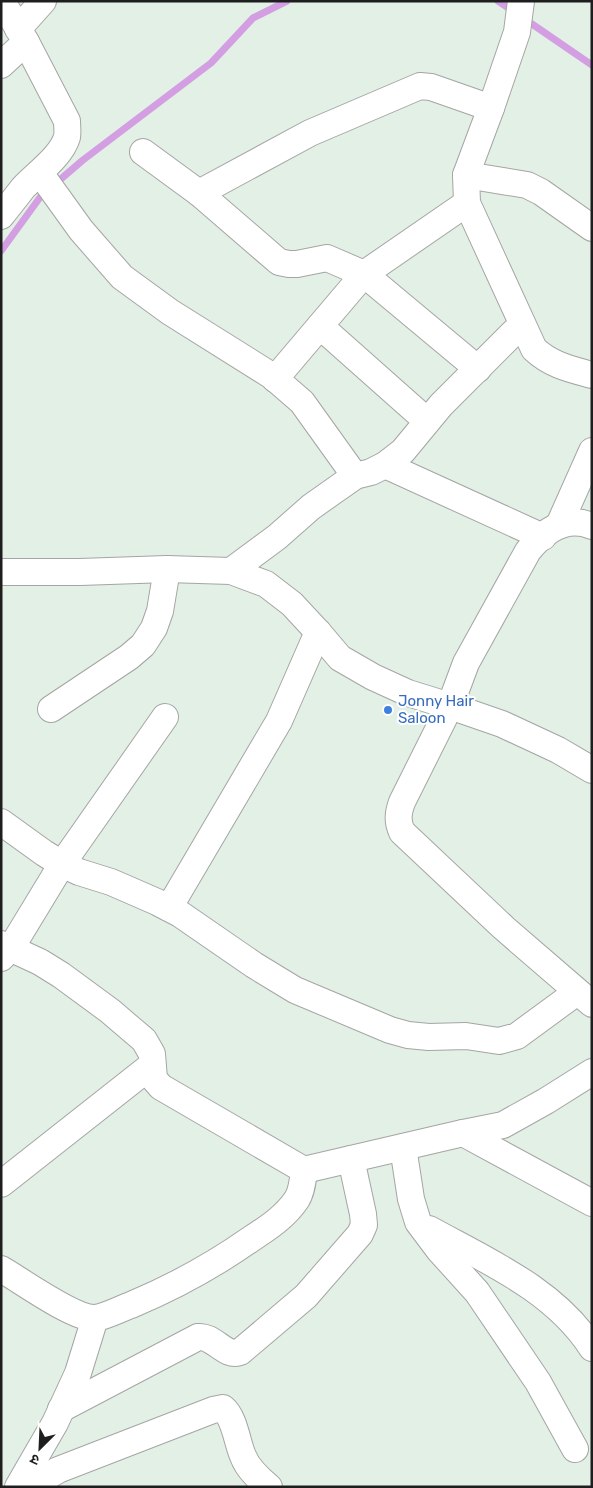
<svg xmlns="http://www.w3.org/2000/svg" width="593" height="1488" viewBox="0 0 593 1488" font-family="Rubik,'Noto Sans Devanagari',sans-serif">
  <rect width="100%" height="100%" fill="#e2f0e5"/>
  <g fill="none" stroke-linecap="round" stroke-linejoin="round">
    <g stroke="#d39ee2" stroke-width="7">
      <polyline points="498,1 513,11"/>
      <polyline points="532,24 592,65"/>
      <polyline points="62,178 83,160 211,63 253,18 287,1"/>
      <polyline points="1,251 41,196"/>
    </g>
    <g stroke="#a5a5a5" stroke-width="28">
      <g id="street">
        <path d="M521,1L517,32L491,108L466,175L467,203L534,349C551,365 570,369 592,375"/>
        <polyline points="18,29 43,1"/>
        <polyline points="1,65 26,42"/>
        <polyline points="143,152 199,193 279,262 289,264 297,264 327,258 364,274 478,369"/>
        <polyline points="40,173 81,230 122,277 170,312 272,376 302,402 355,476"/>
        <polyline points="466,175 527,185 541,192 592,228"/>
        <polyline points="199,193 310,133 420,86 431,87 491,108"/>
        <path d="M1,216C9,206 16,197 23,188C37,173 61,157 67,137C68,132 67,126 67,121L26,42L2,1"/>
        <polyline points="320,326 427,421"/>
        <polyline points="275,379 364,274 467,203"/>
        <polyline points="385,465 543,537"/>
        <polyline points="559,525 592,451"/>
        <path d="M592,526C566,515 544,531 528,551L466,663L450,706L402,802C398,813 397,821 402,832L504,928L592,1004"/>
        <polyline points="231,571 277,537 311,507 355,476 371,472 385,465 403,451 441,405 514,332"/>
        <polyline points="1,572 80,572 167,569 231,571 266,584 292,604 318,632 340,658 373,677 408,693 450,706 502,724 558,750 592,770"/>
        <polyline points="51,709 129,657 143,645 154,628 160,611 167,569"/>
        <polyline points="1,822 44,853 62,864 79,872 111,882 157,902 180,914 254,965 295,990 390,1030 408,1035 429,1037 466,1036 499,1041 517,1036 577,992"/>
        <polyline points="169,908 279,721 318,632"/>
        <polyline points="1,944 40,962 61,975 110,1011 144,1040 152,1054 154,1079 161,1087 304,1170 463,1133 503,1125 546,1101 592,1072"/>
        <polyline points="1,958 11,948 62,864 165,717"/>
        <polyline points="463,1133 592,1203"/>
        <polyline points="403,1147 411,1199 418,1222 439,1250 477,1292 538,1382 575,1449"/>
        <polyline points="1,1184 152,1065"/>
        <path d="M429,1229C487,1261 555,1290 592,1348"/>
        <path d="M1,1269C22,1281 74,1319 95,1318C105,1317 122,1308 131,1305C174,1287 214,1265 251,1239C268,1228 286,1216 297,1199C302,1191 303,1179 304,1170"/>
        <path d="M61,1409L198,1337C214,1335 225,1358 240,1352L306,1296L360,1234L364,1225L363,1214L351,1159"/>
        <polyline points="18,1487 55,1423 78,1373 95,1318"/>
        <path d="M41,1487L48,1476L58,1470L213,1410L223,1408C235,1418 237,1443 243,1456C248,1469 258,1478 269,1487"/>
      </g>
    </g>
    <use href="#street" stroke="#fff" stroke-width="26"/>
  </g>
  <circle fill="#3f7fe0" stroke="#fff" stroke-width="2" cx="388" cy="710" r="5"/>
  <g text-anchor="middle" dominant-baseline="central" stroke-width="4" stroke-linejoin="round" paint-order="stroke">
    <g font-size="15" fill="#366cbe" stroke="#fff" text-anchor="start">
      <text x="398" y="701">Jonny Hair<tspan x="398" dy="17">Saloon</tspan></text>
    </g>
  </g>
  <rect width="593" height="1488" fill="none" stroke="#1e1e1e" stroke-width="5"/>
  <g transform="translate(40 1448) rotate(204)" stroke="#ffffff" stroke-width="4" paint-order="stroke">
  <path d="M0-4L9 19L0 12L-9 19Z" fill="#1e1e1e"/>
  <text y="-8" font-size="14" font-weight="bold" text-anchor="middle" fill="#1e1e1e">उ</text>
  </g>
</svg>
